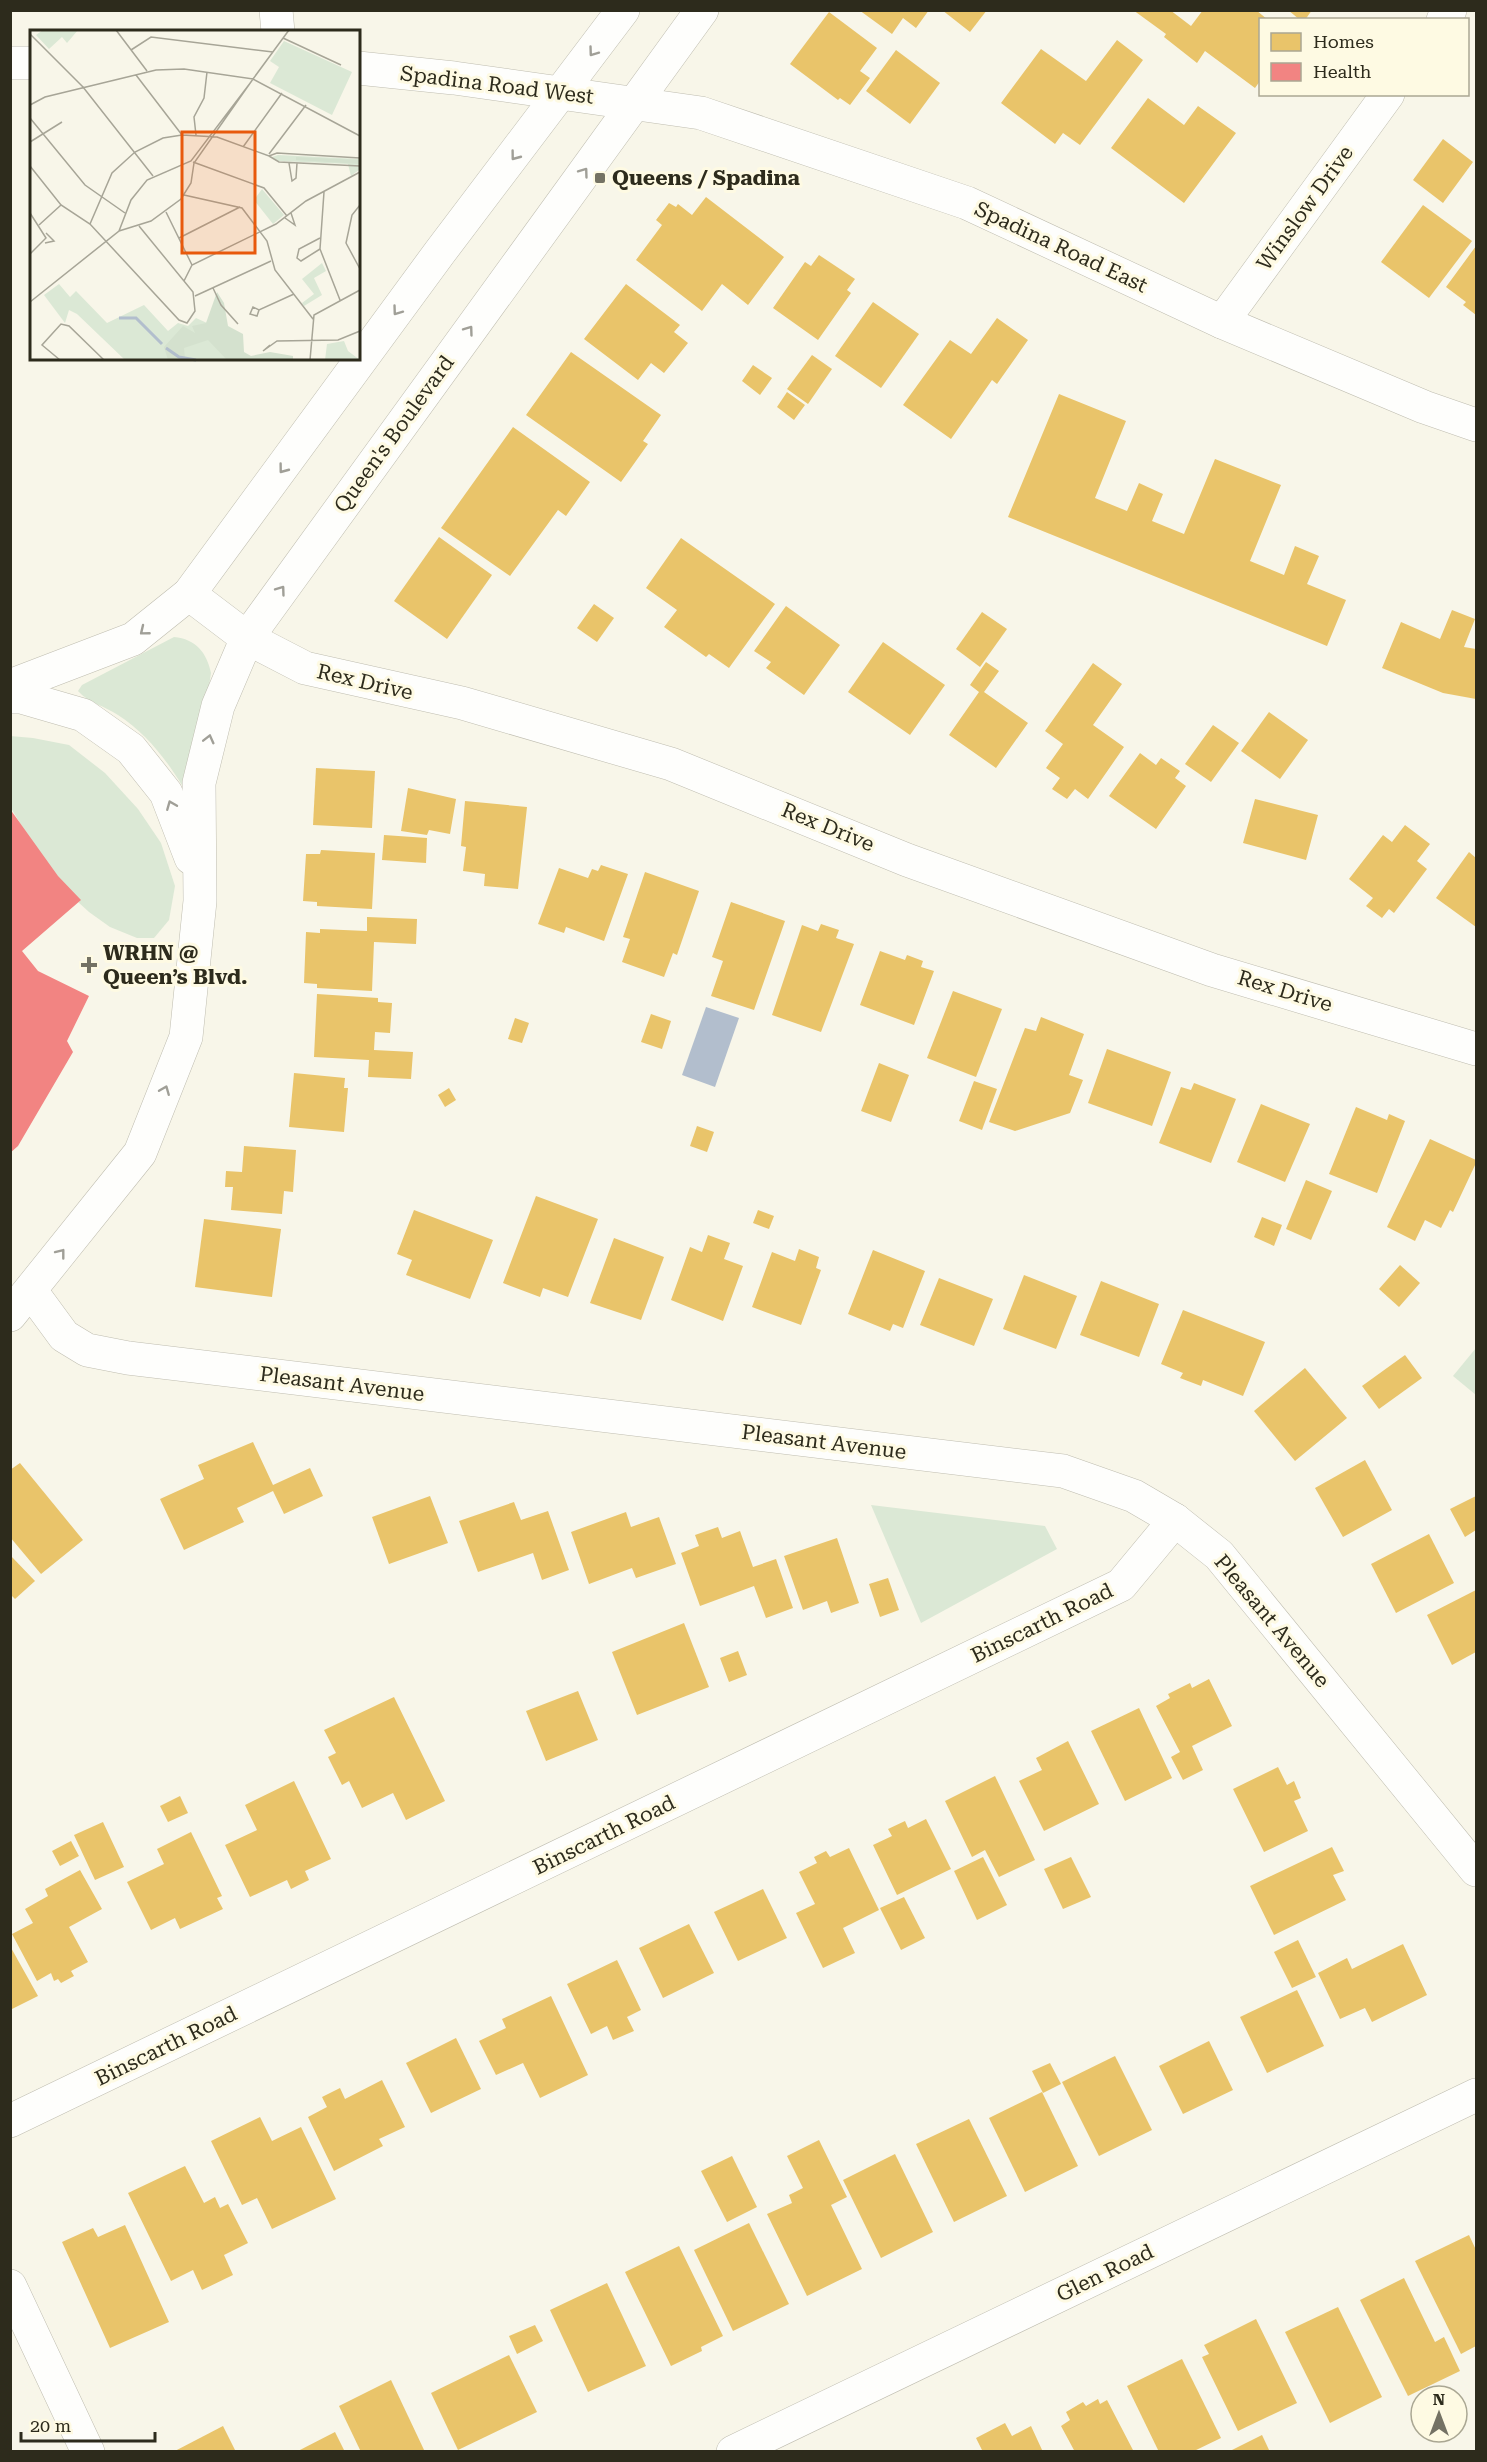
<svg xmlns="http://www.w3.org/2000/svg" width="1487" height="2462" viewBox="0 0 1487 2462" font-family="'Roboto Serif',serif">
  <rect width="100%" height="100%" fill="#f8f6e9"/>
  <g fill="#dbe8d5">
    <path d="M174,637C196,639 207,653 211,673L194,784L183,787C166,759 146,733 118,715C105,706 88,703 78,691L82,685Z"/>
    <polygon points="10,736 33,738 69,745 105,773 138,809 161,843 175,886 169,920 154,938 137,938 110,927 89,912 54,880 11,808"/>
    <polygon points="1476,1348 1476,1395 1453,1376"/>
    <polygon points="871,1505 1045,1526 1057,1549 921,1623"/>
  </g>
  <polygon fill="#b2becd" points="706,1007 739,1018 715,1087 682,1075"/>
  <g fill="#e9c46a">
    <polygon points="859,10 929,10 916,28 903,18 892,34"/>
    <polygon points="942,10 987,10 970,32"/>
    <polygon points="1133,10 1170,10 1191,26 1203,10 1256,10 1268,20 1260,20 1260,81 1255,88 1205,51 1197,63 1164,37 1166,34"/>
    <polygon points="1288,10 1312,10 1305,20 1300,20"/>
    <polygon points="829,12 877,48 860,71 870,78 850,105 840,98 838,100 790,64"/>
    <polygon points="1117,40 1143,60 1080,145 1063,133 1055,144 1001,103 1041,49 1086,81"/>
    <polygon points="896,50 940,83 910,124 866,91"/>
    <polygon points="1148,98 1184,125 1198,106 1236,133 1184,203 1111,148"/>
    <polygon points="1443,139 1473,162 1443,203 1413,180"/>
    <polygon points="706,197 784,257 748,305 722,284 702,311 636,260 662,225 656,220 669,203 676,207 678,204 692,215"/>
    <polygon points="1423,205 1472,241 1429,298 1381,262"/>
    <polygon points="1476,246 1476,315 1463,305 1466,302 1446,287"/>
    <polygon points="819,255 855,279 847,290 851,293 818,340 773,308 805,262 811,266"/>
    <polygon points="626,284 680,325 674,332 688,343 664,373 651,363 638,380 584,339"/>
    <polygon points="873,302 919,334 881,388 835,356"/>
    <polygon points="997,318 1028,340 997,384 992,380 951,439 903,405 950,340 971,354"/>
    <polygon points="571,352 661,415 643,441 648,444 621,482 526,415"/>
    <polygon points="812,355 832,369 808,404 787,389"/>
    <polygon points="753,365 772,378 760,395 742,381"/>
    <polygon points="787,392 805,405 794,420 777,407"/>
    <polygon points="1059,394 1126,421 1095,498 1127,511 1139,483 1163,494 1152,521 1184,534 1215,459 1281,485 1250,561 1284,575 1295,546 1319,556 1307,584 1346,600 1327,646 1008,517"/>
    <polygon points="513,427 590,482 566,516 558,510 510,576 441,528"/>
    <polygon points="439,537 492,575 447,639 394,601"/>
    <polygon points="681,538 775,604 729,668 709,654 706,657 664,627 677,610 646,588"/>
    <polygon points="594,604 614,618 597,642 577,628"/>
    <polygon points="786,606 840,645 804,695 766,668 771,662 754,651"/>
    <polygon points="1452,610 1475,619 1464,647 1476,649 1476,699 1443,693 1382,668 1401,622 1440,639"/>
    <polygon points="982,612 1007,629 980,667 956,649"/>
    <polygon points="883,642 945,685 910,735 848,692"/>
    <polygon points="986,662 999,671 984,692 1028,723 996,768 949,735 979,692 970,685"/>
    <polygon points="1093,663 1122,684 1093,725 1124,747 1088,799 1075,789 1067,799 1052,789 1060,778 1046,768 1063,744 1045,731"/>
    <polygon points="1269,712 1308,740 1280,779 1241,751"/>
    <polygon points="1213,725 1239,743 1211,782 1185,764"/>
    <polygon points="1140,753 1156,765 1161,758 1180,771 1175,778 1186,786 1156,829 1109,796"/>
    <polygon points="316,768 375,771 372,828 313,825"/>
    <polygon points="408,788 456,799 450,834 429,830 427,835 401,831"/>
    <polygon points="1255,799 1318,815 1306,860 1243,843"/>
    <polygon points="465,801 527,807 518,889 484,886 485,874 463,871 466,847 461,846"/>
    <polygon points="1405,825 1430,844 1417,861 1427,869 1394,913 1389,909 1382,918 1366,906 1373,898 1349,879 1383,835 1392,842"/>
    <polygon points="384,835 427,838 426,863 382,860"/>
    <polygon points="321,850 375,853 372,909 317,906 317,902 303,901 306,854 320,854"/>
    <polygon points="1469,852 1476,858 1476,927 1436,898"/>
    <polygon points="601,865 628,874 604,941 566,927 564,933 538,924 559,868 588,878 592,869 598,871"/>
    <polygon points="645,872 699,891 677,955 673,953 664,977 622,962 630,939 623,937"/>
    <polygon points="731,902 785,921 754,1010 711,996 723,961 712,957"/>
    <polygon points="367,917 417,919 416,944 374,942 372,991 317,988 317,984 304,983 306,932 320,933 320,929 367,931"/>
    <polygon points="821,924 839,930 836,938 854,944 821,1032 772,1015 802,925 818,931"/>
    <polygon points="880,951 905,960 907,955 923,961 921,967 934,971 914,1025 860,1005"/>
    <polygon points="953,991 1002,1009 976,1077 927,1058"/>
    <polygon points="317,994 378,998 378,1002 392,1003 390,1033 375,1032 374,1050 413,1052 411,1079 368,1077 369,1060 314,1057"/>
    <polygon points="651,1014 671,1021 662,1049 641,1042"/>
    <polygon points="1041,1017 1084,1034 1069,1075 1083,1080 1070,1113 1015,1131 989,1122 1025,1028 1036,1031"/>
    <polygon points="515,1018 529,1023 522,1043 508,1039"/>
    <polygon points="1107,1049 1171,1072 1152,1126 1088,1103"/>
    <polygon points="879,1063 909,1075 891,1122 861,1111"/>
    <polygon points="294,1073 345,1078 344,1088 348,1088 344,1132 289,1127"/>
    <polygon points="974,1081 997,1089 982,1130 959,1121"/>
    <polygon points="1194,1083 1236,1099 1211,1163 1159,1143 1181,1087 1191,1090"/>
    <polygon points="449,1088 456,1100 445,1107 438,1095"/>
    <polygon points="1261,1104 1310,1124 1285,1182 1237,1162"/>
    <polygon points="1356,1107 1387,1120 1389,1114 1405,1121 1377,1193 1329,1174"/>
    <polygon points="697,1126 714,1132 707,1152 690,1146"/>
    <polygon points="1430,1139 1476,1160 1476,1163 1453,1212 1450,1210 1441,1228 1425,1220 1415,1241 1387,1227"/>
    <polygon points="244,1146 296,1150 293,1192 284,1191 282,1214 231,1210 233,1187 225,1187 226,1171 242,1172"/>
    <polygon points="1306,1180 1332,1191 1311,1240 1286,1229"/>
    <polygon points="536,1196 598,1219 568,1297 543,1288 540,1297 503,1283"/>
    <polygon points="414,1210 493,1240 470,1299 406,1275 412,1260 397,1254"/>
    <polygon points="758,1210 774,1216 769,1229 753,1223"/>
    <polygon points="1262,1217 1282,1225 1274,1246 1254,1237"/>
    <polygon points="204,1219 281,1229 272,1297 195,1287"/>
    <polygon points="708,1235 730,1243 724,1259 743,1266 723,1321 671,1300 690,1247 702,1252"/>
    <polygon points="614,1238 664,1257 641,1320 590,1303"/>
    <polygon points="799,1249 819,1257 816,1268 821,1270 801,1325 752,1307 772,1252 795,1261"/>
    <polygon points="873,1250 925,1271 903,1328 893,1324 890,1331 848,1314"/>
    <polygon points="1400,1265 1420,1283 1399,1307 1379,1289"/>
    <polygon points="1024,1275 1077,1296 1056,1349 1003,1329"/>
    <polygon points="939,1278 993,1299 974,1346 920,1325"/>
    <polygon points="1101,1281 1159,1304 1139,1357 1080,1335"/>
    <polygon points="1183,1310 1265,1342 1243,1396 1203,1380 1201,1386 1180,1378 1183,1373 1161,1364"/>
    <polygon points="1405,1355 1422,1378 1379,1409 1362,1386"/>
    <polygon points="1305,1368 1347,1418 1295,1461 1254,1411"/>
    <polygon points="253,1442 273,1485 310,1468 323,1496 284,1514 273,1491 237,1508 244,1522 184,1550 160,1499 204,1479 198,1465"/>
    <polygon points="1365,1460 1392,1510 1343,1537 1315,1488"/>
    <polygon points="20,1463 83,1540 41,1574 10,1537 10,1470"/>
    <polygon points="430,1496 448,1543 389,1564 372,1517"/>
    <polygon points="1476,1496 1476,1530 1465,1537 1450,1509"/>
    <polygon points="514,1502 521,1520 548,1511 569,1570 542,1580 533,1553 478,1572 459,1521"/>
    <polygon points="626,1512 631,1527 659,1517 676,1564 636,1578 632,1568 589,1584 571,1532"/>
    <polygon points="718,1527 722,1538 740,1531 753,1567 776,1559 793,1608 766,1618 754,1586 700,1606 681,1553 699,1546 695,1535"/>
    <polygon points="1429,1534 1454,1583 1396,1613 1371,1564"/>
    <polygon points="837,1538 859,1603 831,1613 827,1601 803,1610 784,1556"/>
    <polygon points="10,1555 35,1581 15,1599 10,1594"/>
    <polygon points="888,1578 899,1610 880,1617 869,1584"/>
    <polygon points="1476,1590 1476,1652 1452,1665 1427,1615"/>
    <polygon points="684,1623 709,1687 637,1715 612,1652"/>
    <polygon points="738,1651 747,1675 729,1682 720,1658"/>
    <polygon points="1209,1679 1232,1726 1192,1746 1203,1770 1183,1780 1171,1757 1180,1752 1156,1706 1170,1698 1168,1694 1190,1683 1192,1688"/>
    <polygon points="578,1691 598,1740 546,1761 526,1711"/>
    <polygon points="394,1697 445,1801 406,1820 393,1793 362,1808 349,1781 342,1785 328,1757 336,1753 324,1730"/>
    <polygon points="1139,1708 1172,1778 1125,1801 1091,1731"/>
    <polygon points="1068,1741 1099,1804 1044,1831 1019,1781 1042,1770 1036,1758"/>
    <polygon points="1278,1767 1287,1785 1294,1781 1301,1798 1294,1801 1308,1831 1264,1852 1233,1789"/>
    <polygon points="995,1776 1035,1860 999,1877 985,1850 972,1857 945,1801"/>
    <polygon points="294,1781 331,1859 305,1871 309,1880 291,1889 287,1880 250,1897 225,1845 257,1830 245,1805"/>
    <polygon points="180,1796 188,1813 168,1822 160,1806"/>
    <polygon points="926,1819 951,1869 897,1895 873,1845 892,1836 888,1829 905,1821 908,1828"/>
    <polygon points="103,1822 124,1867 95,1880 74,1835"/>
    <polygon points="191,1832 222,1896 217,1898 223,1909 180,1929 175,1918 151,1930 127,1882 164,1864 157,1849"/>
    <polygon points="71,1841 79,1856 60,1866 52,1851"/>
    <polygon points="1332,1847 1344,1871 1333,1875 1346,1900 1274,1935 1250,1886"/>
    <polygon points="849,1848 879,1910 843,1928 855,1953 823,1968 796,1913 815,1904 799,1872 817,1863 814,1857 826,1851 830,1857"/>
    <polygon points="983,1857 1007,1905 977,1920 954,1871"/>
    <polygon points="1071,1857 1091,1897 1063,1909 1044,1869"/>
    <polygon points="80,1870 102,1909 69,1927 88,1962 71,1971 74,1976 61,1983 58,1979 54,1981 51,1973 37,1981 12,1934 33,1923 25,1909 48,1896 45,1889"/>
    <polygon points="763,1889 787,1938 738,1961 714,1912"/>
    <polygon points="904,1897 925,1938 901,1950 880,1908"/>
    <polygon points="689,1924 714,1973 663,1998 639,1948"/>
    <polygon points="1298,1940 1316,1977 1292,1988 1274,1952"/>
    <polygon points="1403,1944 1427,1995 1372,2022 1365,2008 1340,2019 1318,1973 1347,1958 1352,1969"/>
    <polygon points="10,1946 38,1996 10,2010"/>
    <polygon points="617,1960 641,2010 627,2017 634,2031 613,2040 607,2026 591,2034 567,1984"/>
    <polygon points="1297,1990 1324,2046 1267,2073 1240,2017"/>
    <polygon points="551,1996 588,2075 540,2098 523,2063 496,2075 479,2041 506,2028 502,2019"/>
    <polygon points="456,2038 481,2089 431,2113 406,2063"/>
    <polygon points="1209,2041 1233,2090 1183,2114 1159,2066"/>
    <polygon points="1115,2056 1152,2130 1099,2156 1062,2082"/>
    <polygon points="1050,2063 1061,2084 1043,2093 1032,2071"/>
    <polygon points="382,2080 405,2127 379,2139 383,2146 334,2171 308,2117 327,2107 322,2097 340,2088 345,2099"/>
    <polygon points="1042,2092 1078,2166 1025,2192 989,2118"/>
    <polygon points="260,2117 272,2141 301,2127 336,2199 272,2229 257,2198 242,2205 211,2141"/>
    <polygon points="969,2119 1007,2196 954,2222 916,2144"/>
    <polygon points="819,2140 847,2197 831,2205 862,2269 807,2296 767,2214 792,2203 789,2195 803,2188 787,2156"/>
    <polygon points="895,2154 933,2232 881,2258 843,2180"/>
    <polygon points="732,2156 757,2207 727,2222 701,2171"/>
    <polygon points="185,2166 204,2203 215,2197 220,2208 228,2204 248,2243 224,2255 233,2275 202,2290 193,2270 171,2281 128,2193"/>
    <polygon points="749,2223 789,2304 733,2331 694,2250"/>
    <polygon points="125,2225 169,2322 110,2348 62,2242 93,2228 98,2237"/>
    <polygon points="1469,2235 1476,2250 1476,2346 1461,2354 1415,2261"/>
    <polygon points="679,2246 723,2336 701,2347 702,2351 671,2366 625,2272"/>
    <polygon points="1404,2278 1435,2342 1444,2337 1460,2371 1408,2396 1360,2300"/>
    <polygon points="607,2283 646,2366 588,2392 550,2310"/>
    <polygon points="1338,2307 1382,2397 1330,2423 1285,2332"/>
    <polygon points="1256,2319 1297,2403 1238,2431 1202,2357 1209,2354 1204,2345"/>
    <polygon points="535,2325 543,2341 517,2354 509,2336"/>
    <polygon points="509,2355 537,2412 458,2450 431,2393"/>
    <polygon points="1182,2359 1221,2438 1192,2452 1159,2452 1127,2386"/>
    <polygon points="391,2380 425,2452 361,2452 339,2406"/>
    <polygon points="1098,2399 1100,2404 1107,2400 1134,2452 1075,2452 1061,2426 1070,2420 1066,2412 1083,2402 1086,2406"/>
    <polygon points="1005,2423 1012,2436 1031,2426 1043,2452 983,2452 976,2438"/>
    <polygon points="223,2426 236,2452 173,2452"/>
    <polygon points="335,2432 345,2452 296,2452"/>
    <polygon points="1262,2435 1270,2452 1228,2452"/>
  </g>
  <polygon fill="#f28482" points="10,809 58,876 81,900 22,951 38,971 89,996 67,1041 73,1052 18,1146 10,1153"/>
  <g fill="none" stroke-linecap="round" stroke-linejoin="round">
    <g stroke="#bfbdb0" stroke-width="34">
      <g id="minor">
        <polyline points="276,10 278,32"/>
        <polyline points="1443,20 1450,10"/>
        <polyline points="10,63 32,63"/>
        <polyline points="358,68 454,78 701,113 967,203 1222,322 1424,407 1476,425"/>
        <polyline points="1222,322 1388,94"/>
        <polyline points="189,594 247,638 305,668 462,703 671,764 907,860 1212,970 1476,1049"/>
        <polyline points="10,686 133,639 189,594 440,252 623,10"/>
        <polyline points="10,697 21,697 83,715 131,749 166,793 191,858"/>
        <polyline points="31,1291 64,1336 87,1350 128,1358 1063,1471 1134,1496 1175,1520 1219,1555 1476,1870"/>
        <polyline points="10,1315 140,1153 186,1037 200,901 199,783 218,706 247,638 702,10"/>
        <polyline points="10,2121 1121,1585 1175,1520"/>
        <polyline points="10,2286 88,2452"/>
        <polyline points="733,2452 1476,2095"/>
      </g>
    </g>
    <use href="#minor" stroke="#fefefc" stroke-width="33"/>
  </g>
  <defs><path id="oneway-chevron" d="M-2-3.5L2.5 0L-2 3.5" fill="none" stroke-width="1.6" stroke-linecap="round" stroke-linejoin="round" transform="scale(1.5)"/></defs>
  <g stroke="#a09f97">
    <use href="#oneway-chevron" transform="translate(593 52) rotate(126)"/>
    <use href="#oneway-chevron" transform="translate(515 156) rotate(127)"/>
    <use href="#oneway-chevron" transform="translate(584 172) rotate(-54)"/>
    <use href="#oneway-chevron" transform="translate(397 311) rotate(126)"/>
    <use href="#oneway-chevron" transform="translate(469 330) rotate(-54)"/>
    <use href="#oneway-chevron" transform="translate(283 469) rotate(127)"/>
    <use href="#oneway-chevron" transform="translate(281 590) rotate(-54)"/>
    <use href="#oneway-chevron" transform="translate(144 631) rotate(141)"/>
    <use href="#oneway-chevron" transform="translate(209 739) rotate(-76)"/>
    <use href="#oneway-chevron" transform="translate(171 805) rotate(-112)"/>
    <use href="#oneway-chevron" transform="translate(165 1090) rotate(-68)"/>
    <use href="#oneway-chevron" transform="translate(61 1253) rotate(-52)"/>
  </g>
  <g fill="#747264" stroke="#fefae3" stroke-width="2">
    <rect x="594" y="172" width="12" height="12" rx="3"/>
    <path d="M86 956h6v6h6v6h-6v6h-6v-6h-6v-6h6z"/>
  </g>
  <g text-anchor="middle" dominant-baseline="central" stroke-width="6" stroke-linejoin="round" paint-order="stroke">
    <g font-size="21" fill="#2d2b1c" stroke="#fefae3">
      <text transform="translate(497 85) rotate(7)">Spadina Road West</text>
      <text transform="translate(1305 208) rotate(-54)">Winslow Drive</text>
      <text transform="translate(1061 247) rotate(25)">Spadina Road East</text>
      <text transform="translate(394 434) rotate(-54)">Queen's Boulevard</text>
      <text transform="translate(365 682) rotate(13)">Rex Drive</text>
      <text transform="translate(828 827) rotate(22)">Rex Drive</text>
      <text transform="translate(1285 991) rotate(17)">Rex Drive</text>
      <text transform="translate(342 1384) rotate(7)">Pleasant Avenue</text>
      <text transform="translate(824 1442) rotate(7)">Pleasant Avenue</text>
      <text transform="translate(1272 1621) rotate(50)">Pleasant Avenue</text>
      <text transform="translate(1042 1623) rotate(-26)">Binscarth Road</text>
      <text transform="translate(604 1835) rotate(-26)">Binscarth Road</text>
      <text transform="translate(166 2046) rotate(-26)">Binscarth Road</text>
      <text transform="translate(1105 2273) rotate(-26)">Glen Road</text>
    </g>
    <g font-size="21" font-weight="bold" fill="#2d2b1c" stroke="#fefae3" text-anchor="start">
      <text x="612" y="178">Queens / Spadina</text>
      <text x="103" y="953">WRHN @<tspan x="103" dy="24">Queen’s Blvd.</tspan></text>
    </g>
  </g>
  <g transform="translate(30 30)">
    <rect width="330" height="330" fill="#f8f6e9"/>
    <path d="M13,0H48L37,13L32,7L19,19L6,5ZM254,11L322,42L302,85L240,53L249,37L240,31ZM248,125L330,129V139L321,146L318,134L248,131L242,127ZM232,159L254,185L243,194L224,170ZM292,233L296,241L284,248L292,265L274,276L272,273L284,264L272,249ZM29,254L40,267L46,261L77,293L114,275L138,301L148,293L158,296L166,288L177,293L191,290L214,330H95L47,284L39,280L35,293L14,265ZM314,311L318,321L330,330H295L297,314Z" fill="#dbe8d5"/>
    <path d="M266,127L330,130V134L266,130ZM187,262L194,273L198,296L213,304L214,322L221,326L240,322L263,326V330H197L178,310L154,318L155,330H138L134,317L153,296L165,303L162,296L176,293Z" fill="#d4e1ce"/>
    <path fill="none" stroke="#b2becd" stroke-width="3" d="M89,288H106L132,314M136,318L149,327L166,330"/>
    <path fill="none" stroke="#a7a597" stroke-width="1.5" d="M86,0L117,41M0,4L53,57L123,146M253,8L311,35M101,20L121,7L243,22M106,45L152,105M0,75L15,67L126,40L154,39L223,49L259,0M0,88L55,155L95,183M166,105L164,87L174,68L177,42M0,112L32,92M213,117L252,63M239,124L276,75M239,126L249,132L330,136M163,132L234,158L257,186M259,133L262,151L266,148L267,133M0,136L31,175L60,194L149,290L157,293L165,281L163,262L109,196M294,162L290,219L310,270M154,165L212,178L237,211L245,240L283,289M330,175L322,185L316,213L330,239M136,182L162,235M0,183L16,208L0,224M255,188L265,195L261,183M60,194L82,143L105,122L133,108L152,105L187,107L239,126L247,123L330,128M9,195L31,175M89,201L121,191L151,169L161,153L164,133L223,49L330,106M149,208L210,177M290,208L269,219L267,228L271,231L290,219M15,213L24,211L16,203M154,251L162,235L246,194L276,171L330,142M183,258L191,275L208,294M165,266L241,231M0,272L89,201L101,170L117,150L161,131L221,52M229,280L227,286L220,284L223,277L229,280L264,264M240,315L233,321L247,311L308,310L330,301M30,330L12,315L31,294L39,296L74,330M280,330L284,285L330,260"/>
    <path fill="#e8590c" fill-opacity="0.15" stroke="#e8590c" stroke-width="3" d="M152,102H225V223H152Z"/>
    <rect width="330" height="330" fill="none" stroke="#2d2b1c" stroke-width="3"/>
  </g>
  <rect width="1487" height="2462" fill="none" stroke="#2d2b1c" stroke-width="24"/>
  <rect x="1259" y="18" width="210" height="78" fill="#fefae3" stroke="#aaa793" stroke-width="1.5"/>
  <rect x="1271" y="33" width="30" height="18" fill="#e9c46a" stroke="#aaa793" stroke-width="1.5"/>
  <text x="1313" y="48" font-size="18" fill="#2d2b1c">Homes</text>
  <rect x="1271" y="63" width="30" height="18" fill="#f28482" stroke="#aaa793" stroke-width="1.5"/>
  <text x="1313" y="78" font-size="18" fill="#2d2b1c">Health</text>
  <g transform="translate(1439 2414)"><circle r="28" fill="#fefae3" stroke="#aaa793" stroke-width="1.5"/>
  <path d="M0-4.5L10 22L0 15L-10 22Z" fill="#747264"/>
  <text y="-9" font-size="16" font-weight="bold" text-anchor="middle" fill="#2d2b1c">N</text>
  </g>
  <path d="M21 2432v9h134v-9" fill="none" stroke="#2d2b1c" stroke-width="3"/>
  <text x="30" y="2432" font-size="18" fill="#2d2b1c" stroke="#fefae3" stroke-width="4.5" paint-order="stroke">20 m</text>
</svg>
